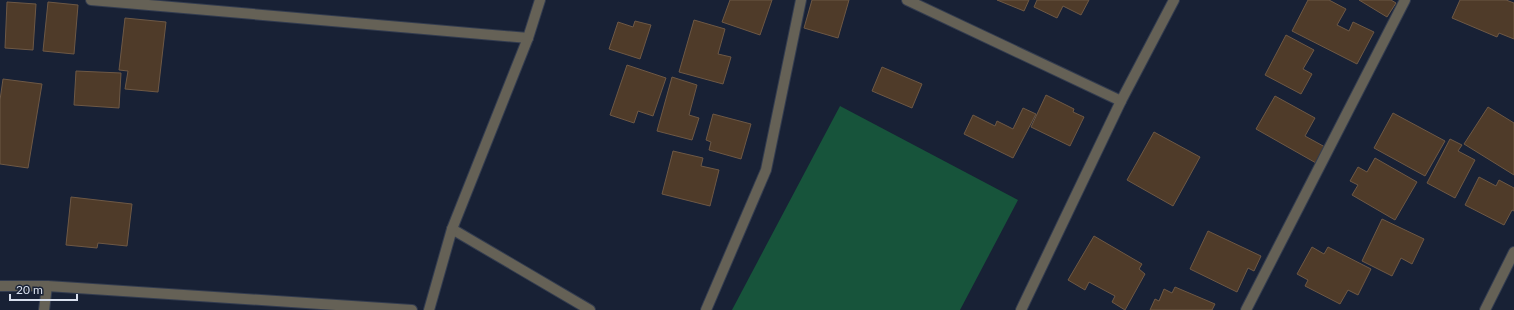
<svg xmlns="http://www.w3.org/2000/svg" width="1514" height="310" viewBox="0 0 1514 310" font-family="Lato,sans-serif">
  <rect width="100%" height="100%" fill="#182135"/>
  <polygon fill="#17543b" points="840,106 1018,200 960,310 732,310"/>
  <g fill="#4f3b29" stroke="#6d5845">
    <polygon points="730,0 772,0 760,35 722,22"/>
    <polygon points="812,0 849,0 838,38 804,28"/>
    <polygon points="997,0 1029,0 1024,11"/>
    <polygon points="1037,0 1089,0 1081,15 1063,6 1057,18 1034,7"/>
    <polygon points="1308,0 1329,0 1346,9 1337,25 1349,31 1353,22 1374,32 1357,64 1292,31"/>
    <polygon points="1359,0 1391,0 1396,3 1387,17"/>
    <polygon points="1460,0 1506,0 1514,3 1514,39 1499,33 1497,37 1452,18"/>
    <polygon points="7,2 36,4 33,50 5,48"/>
    <polygon points="48,2 78,5 74,54 43,51"/>
    <polygon points="125,18 166,22 158,92 125,89 128,71 119,70"/>
    <polygon points="694,20 725,29 718,54 731,57 723,84 679,72"/>
    <polygon points="635,21 651,25 640,59 609,49 618,22 633,27"/>
    <polygon points="1286,35 1314,50 1303,69 1312,74 1301,94 1265,75"/>
    <polygon points="627,65 666,78 653,116 638,111 634,123 610,115"/>
    <polygon points="882,67 922,84 912,108 872,91"/>
    <polygon points="76,71 121,73 119,108 74,105"/>
    <polygon points="672,77 697,85 689,115 699,118 692,140 657,131"/>
    <polygon points="3,79 42,84 28,168 0,164 0,100"/>
    <polygon points="1046,95 1074,109 1073,112 1084,117 1070,146 1031,127"/>
    <polygon points="1275,96 1315,118 1305,136 1325,147 1316,163 1256,129"/>
    <polygon points="1488,107 1514,123 1514,175 1464,144"/>
    <polygon points="1023,108 1036,114 1013,158 964,134 973,115 995,126 997,121 1013,129"/>
    <polygon points="1393,113 1445,141 1425,176 1374,148"/>
    <polygon points="713,114 751,124 741,159 709,150 711,142 706,140"/>
    <polygon points="1154,132 1200,157 1173,206 1127,180"/>
    <polygon points="1450,139 1462,145 1458,151 1475,160 1455,198 1427,183"/>
    <polygon points="673,151 703,158 701,166 719,170 710,206 662,194"/>
    <polygon points="1375,158 1417,182 1395,220 1352,195 1358,185 1350,181 1358,167 1367,172"/>
    <polygon points="1479,177 1496,186 1499,180 1514,188 1514,211 1512,210 1504,225 1465,205"/>
    <polygon points="71,197 132,204 127,246 98,243 97,248 66,245"/>
    <polygon points="1382,219 1424,239 1412,264 1401,258 1392,276 1362,261"/>
    <polygon points="1208,231 1261,256 1254,271 1248,268 1237,292 1190,269"/>
    <polygon points="1094,236 1142,264 1139,269 1145,274 1125,310 1112,302 1115,296 1089,282 1085,290 1068,280"/>
    <polygon points="1312,247 1324,254 1328,247 1371,269 1358,295 1348,290 1340,304 1305,286 1308,280 1297,274"/>
    <polygon points="1175,287 1215,304 1212,310 1150,310 1155,299 1159,301 1164,289 1172,293"/>
  </g>
  <g fill="none" stroke-linecap="round" stroke-linejoin="round">
    <g stroke="#333c4f" stroke-width="12">
      <g id="minor">
        <polyline points="91,0 528,38"/>
        <polyline points="907,0 1121,101"/>
        <polyline points="0,286 47,286 412,310"/>
        <polyline points="44,310 47,286"/>
        <polyline points="706,310 766,170 801,0"/>
        <polyline points="1021,310 1121,101 1174,0"/>
        <polyline points="1246,310 1405,0"/>
        <polyline points="1485,310 1514,252"/>
      </g>
    </g>
    <g stroke="#333c4f" stroke-width="12">
      <g id="tertiary">
        <polyline points="452,229 590,310"/>
        <polyline points="429,310 452,229 528,38 540,0"/>
      </g>
    </g>
    <use href="#minor" stroke="#656156" stroke-width="10"/>
    <use href="#tertiary" stroke="#656156" stroke-width="10"/>
  </g>
  <path d="M10 294v6h67v-6" fill="none" stroke="#d9e0ee" stroke-width="2"/>
  <text x="16" y="294" font-size="12" fill="#d9e0ee" stroke="#182135" stroke-width="3" paint-order="stroke">20 m</text>
</svg>
